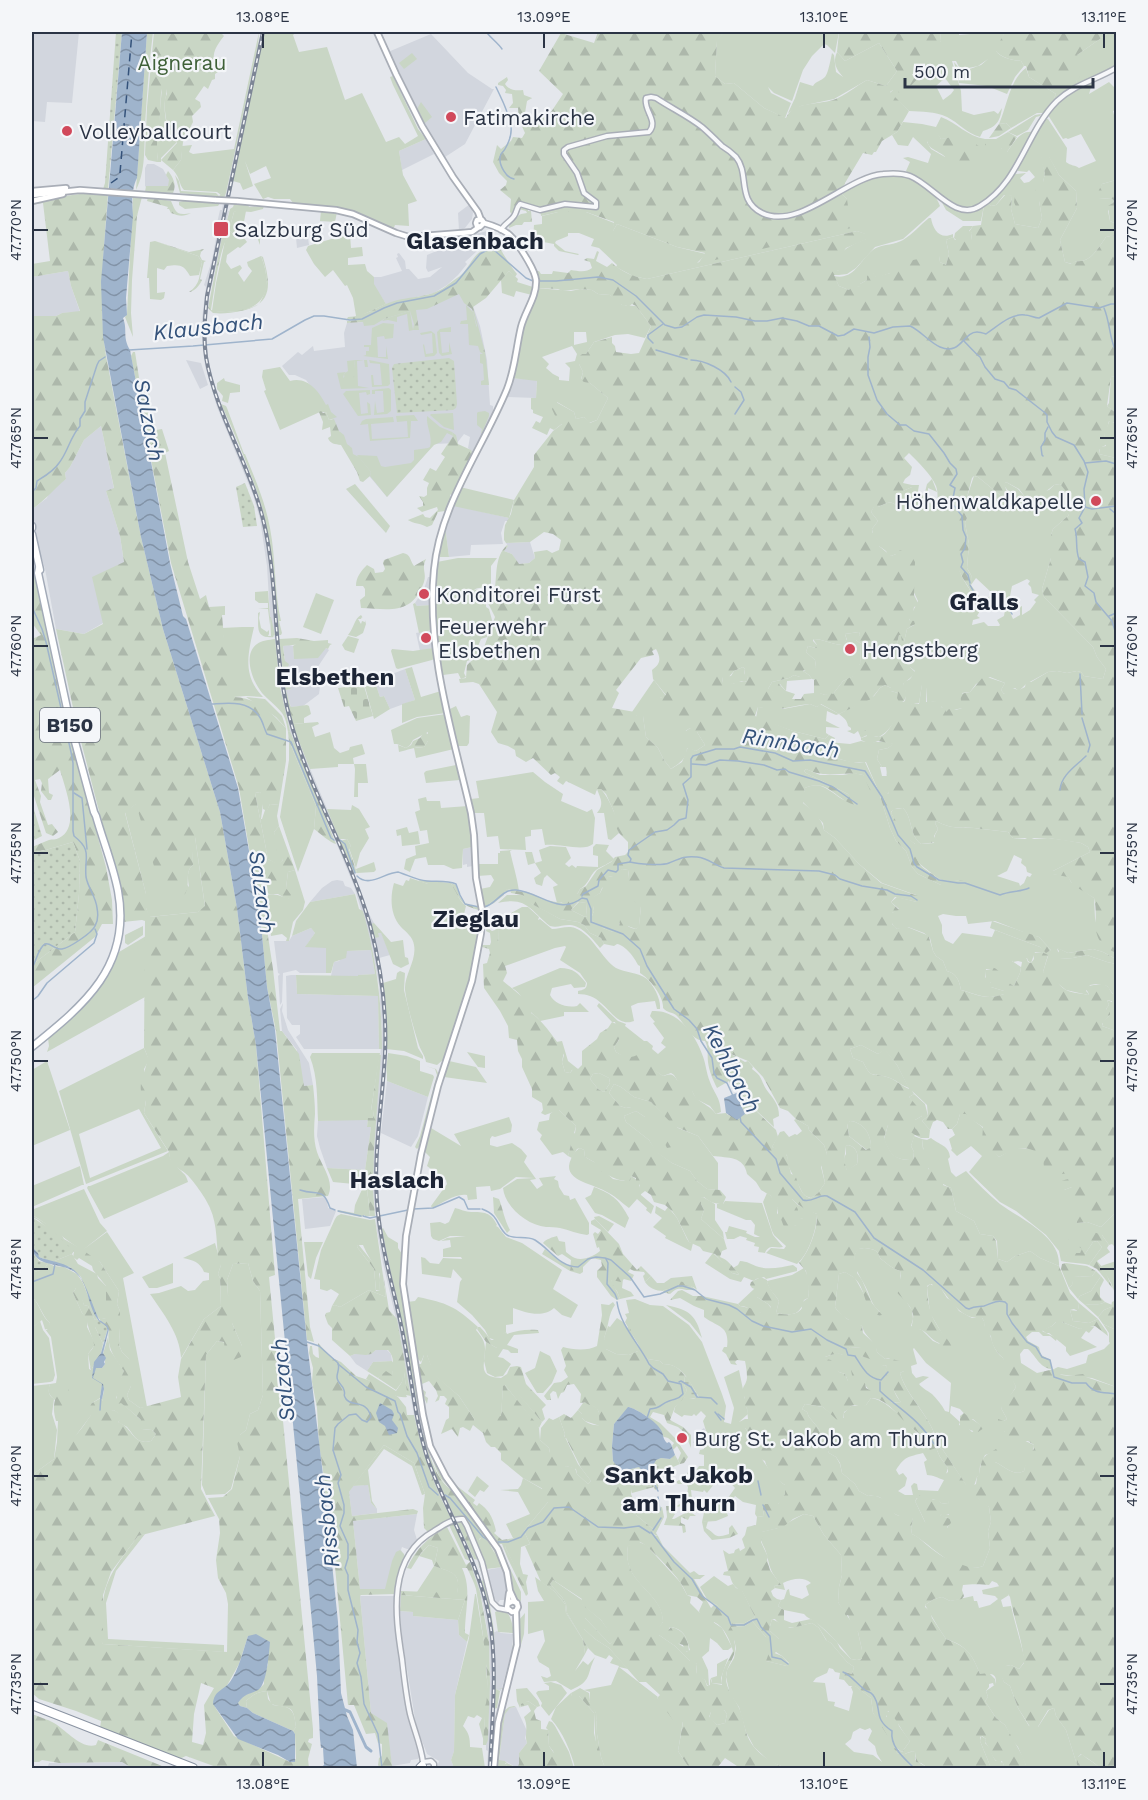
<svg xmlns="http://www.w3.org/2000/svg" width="1148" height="1800" viewBox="0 0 1148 1800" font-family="'Work Sans',sans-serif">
  <defs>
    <pattern id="forest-firs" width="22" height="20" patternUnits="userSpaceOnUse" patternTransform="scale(1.5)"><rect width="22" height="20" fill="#c9d6c5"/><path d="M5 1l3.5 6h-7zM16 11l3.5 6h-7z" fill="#adb8ab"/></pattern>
    <pattern id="wetland-marsh" width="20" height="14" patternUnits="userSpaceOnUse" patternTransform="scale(1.5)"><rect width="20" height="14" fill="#c9d6c5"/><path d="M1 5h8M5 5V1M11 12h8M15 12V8" fill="none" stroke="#adb8ab"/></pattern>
    <pattern id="cemetery-stones" width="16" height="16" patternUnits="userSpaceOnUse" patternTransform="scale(1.5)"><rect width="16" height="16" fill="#c9d6c5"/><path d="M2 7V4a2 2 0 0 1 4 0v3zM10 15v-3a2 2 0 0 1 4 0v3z" fill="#adb8ab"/></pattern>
    <pattern id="park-dots" width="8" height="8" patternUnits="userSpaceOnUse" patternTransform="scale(1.5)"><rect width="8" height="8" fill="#c9d6c5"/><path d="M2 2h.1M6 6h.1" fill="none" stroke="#adb8ab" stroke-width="1.8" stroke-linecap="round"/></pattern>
    <pattern id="water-waves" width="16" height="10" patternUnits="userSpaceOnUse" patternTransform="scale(1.5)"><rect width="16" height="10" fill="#9fb4cc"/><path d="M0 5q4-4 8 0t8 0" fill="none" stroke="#8293a7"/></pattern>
  </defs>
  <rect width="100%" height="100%" fill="#e4e7ec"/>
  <g fill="#d2d6de">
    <polygon points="32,32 79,32 72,103 47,102 45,122 32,121"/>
    <polygon points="261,32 264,32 230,198 225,198"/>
    <polygon points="431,34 468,73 492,89 494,89 465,144 445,157 422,120 421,115 407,92 388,52"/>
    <polygon points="426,139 434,154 402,170 399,151"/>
    <polygon points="147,164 154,164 163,169 169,180 169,185 168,187 146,186 145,187 145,168"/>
    <polygon points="223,203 229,203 227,210 229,211 209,297 206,324 208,357 211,373 221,404 254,484 265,522 273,575 284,687 290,717 301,747 354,873 368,912 374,923 371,925 378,933 381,932 390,955 379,958 386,996 387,1047 378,1149 378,1199 384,1245 406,1341 423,1435 429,1458 474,1559 486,1598 493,1633 497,1631 501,1633 513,1634 512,1651 501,1691 496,1689 494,1653 492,1768 487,1768 488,1751 486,1750 486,1741 488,1740 490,1666 489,1642 483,1604 470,1560 433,1481 421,1447 414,1415 399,1332 383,1263 377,1231 373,1190 373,1162 382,1032 379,985 372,947 354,886 290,731 282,697 274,631 272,630 270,616 267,566 260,519 253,495 217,407 205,366 201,327 206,287 204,285 212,260 217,233 215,232 220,210 222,210"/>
    <polygon points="470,204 473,213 472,219 465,228 459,231 458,213"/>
    <polygon points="491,230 493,230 492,234 494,245 484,247 477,251 465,262 467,264 458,275 447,285 434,293 386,304 373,284 374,277 381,277 402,271 396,258 398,257 397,254 399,253 405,261 406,269 409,269 418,279 430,277 442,267 428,272 426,268 427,255 444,248 453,247 455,248 475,234"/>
    <polygon points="298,231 307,231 309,245 297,248 296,238"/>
    <polygon points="68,271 71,286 80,312 62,313 56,316 32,316 32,277"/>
    <polygon points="466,286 480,326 487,360 490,405 493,406 493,411 473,453 468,448 470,437 464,434 457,443 434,444 387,497 354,458 323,402 306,380 295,375 289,375 282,366 298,352 302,355 313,346 314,351 345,347 344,333 347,323 364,322"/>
    <polygon points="186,360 201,363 208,385 200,389"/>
    <polygon points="512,378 537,380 536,398 506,397"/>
    <polygon points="101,426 114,489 106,491 120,536 124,563 103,623 84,634 56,629 45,569 39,549 34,520 34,508 47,498 49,492 66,479 65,473 70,467 84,440"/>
    <polygon points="453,505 509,518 508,521 505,521 501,533 503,544 471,545 470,555 449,557 445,526"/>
    <polygon points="530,542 535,558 529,563 518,564 512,554 504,551 508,546 506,543"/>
    <polygon points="428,577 430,577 431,605 417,606 415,603 424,589"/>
    <polygon points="432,630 433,648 420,651 416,633"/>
    <polygon points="289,645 293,646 294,658 326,648 329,650 317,668 322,672 319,694 303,706 291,707 286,692 286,690 291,689 285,678 285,659 283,646"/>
    <polygon points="405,669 415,700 390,709 384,696 380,697 375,682 379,680 379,679"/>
    <polygon points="472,847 473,866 467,867 467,864 463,865 463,849"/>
    <polygon points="337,880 343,881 345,886 351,888 355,894 310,902 322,888 332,881"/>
    <polygon points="311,928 315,933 306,946 326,947 326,973 300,973 296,970 283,973 282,1002 280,1005 278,976 280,974 278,973 274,941 289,941 292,936"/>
    <polygon points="371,950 375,974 359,975 358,976 331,976 334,962 339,961 347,951"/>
    <polygon points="291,975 296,975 297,994 378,996 379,1049 304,1049 296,1037 300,1034 300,1025 292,1025 287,1018 286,976"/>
    <polygon points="283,1003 282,1011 288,1030 309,1063 313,1085 289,1088 297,1050 282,1031 280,1009"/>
    <polygon points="387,1081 428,1097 418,1136 411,1147 381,1133"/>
    <polygon points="339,1120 368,1120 367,1126 371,1127 365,1170 327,1168 320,1148 317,1136 318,1121"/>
    <polygon points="325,1197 327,1200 328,1208 336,1211 330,1226 305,1229 302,1199"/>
    <polygon points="376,1350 387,1350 391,1354 392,1361 373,1362 367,1371 356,1364 350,1356 355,1354 371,1354"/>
    <polygon points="704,1428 707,1433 709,1441 707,1443 693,1443 698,1432"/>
    <polygon points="365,1485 368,1485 371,1503 377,1509 377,1513 352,1516 349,1492 353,1486"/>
    <polygon points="417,1514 414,1530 417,1540 411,1549 407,1549 402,1547 401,1550 405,1557 395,1589 360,1589 353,1521"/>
    <polygon points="503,1567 506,1581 507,1600 500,1600 498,1603 493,1597 486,1570"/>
    <polygon points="360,1596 394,1596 395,1626 407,1708 420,1756 418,1759 411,1760 410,1763 392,1766 390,1752 371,1713"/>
    <polygon points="400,1611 413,1612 413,1616 458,1620 459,1635 467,1642 455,1695 454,1751 451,1760 454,1768 437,1768 439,1761 427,1754 416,1725 402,1638"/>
    <polygon points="516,1707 527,1731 525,1738 527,1743 519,1753 519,1765 517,1768 505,1761 499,1761 505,1713 510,1708"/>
    <polygon points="122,1762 132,1768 32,1768 32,1766 48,1766 49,1763"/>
  </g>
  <g fill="#c9d6c5" fill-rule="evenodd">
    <path d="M147,32H153C149,63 147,94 145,125C144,146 146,171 136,190Z"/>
    <path d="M259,32L258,46L226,193H222L221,195L217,192L184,190C179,185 180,177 173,170L181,160L182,146L192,145L189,152L193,154L234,149Z"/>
    <path d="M264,32H296L293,35L299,52L327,47L345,100L362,93L386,142L399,137L405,144L418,136L393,85L390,77L393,76L418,129L426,139L399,151L403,175L417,201L408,204L409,226L395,225L393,230C358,210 333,206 293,203L290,199H274L268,197L263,199L254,184L271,178L266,166L250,174L245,161L253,186L243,190L240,183L233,181Z"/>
    <polygon points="724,32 839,32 835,53 827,45 824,44 812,56 803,70 792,101 774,93 768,87 771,93 791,103 785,118 764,108 734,83 725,84 715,76 717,40"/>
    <path d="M940,32H959V35L970,34L971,32H1005L996,51C1001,58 1012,60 1021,61L1024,66L1015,77L1007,94L987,86L959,83L954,62L959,68L964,71L981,65L988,59L978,66L964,69L959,67L956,61H952L961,91L962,111L974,115L994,111L998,114L1002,108C1000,122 996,127 983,131L980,137C966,133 959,123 947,117C934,111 923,112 909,111L890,93L941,41ZM945,78L954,90L951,94L943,100L936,86Z"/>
    <polygon points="1110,32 1116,32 1116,66 1076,85 1077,55"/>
    <path d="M879,43L897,71L886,86L867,80L834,99L801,106L788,113L795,98L800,82L813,86C816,81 821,81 825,77C828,74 831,58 832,53L834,55L836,72L843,77C837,70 832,63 837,52L845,61Z"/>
    <polygon points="412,53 417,59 404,69 399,63"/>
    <path d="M1026,68L1029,77L1056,94L1054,98L1056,99L1044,113H1037L1011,128L1006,123L999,124C1007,106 1010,79 1026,68Z"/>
    <path d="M1093,81L1089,94L1109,82L1116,89V110L1113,111L1116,123V180L1102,184L1099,198L1112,199L1114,201L1108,211L1110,221L1114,223L1116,228L1115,235L1106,237C1098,248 1091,263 1076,261L1072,264L1065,262L1060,240L1077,208L1076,191L1059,175L1049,157L1041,158L1045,173L1039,201L1042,218L1038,228L1015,224L1011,209L1012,196L1004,195L996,205L991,206L987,203L1005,185L1015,174L1026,173L1020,178L1024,183L1029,182L1035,177L1029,170L1027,172L1018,171L1017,169L1045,118L1048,119L1067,148L1066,162C1071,166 1075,165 1079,168L1096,161L1081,134L1068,139L1066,138L1063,139L1048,115C1060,99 1074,88 1093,81Z"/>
    <path d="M162,88L166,89C167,93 166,96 165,100C164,109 165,121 169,130L181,134L177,142L161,158V162H157C158,155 156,148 157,142C159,125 160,107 162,88Z"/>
    <polygon points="421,102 432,117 425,123 422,121 421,115 417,109"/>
    <polygon points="1041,114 1040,116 1036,117 1028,130 1017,136 1008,132 1035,115"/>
    <path d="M941,117C957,123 967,136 985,139L986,145L1001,148L1007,152C1014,143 1020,130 1033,132C1020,156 988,226 951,204C945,200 940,194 933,189C925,182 915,177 906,171L910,162L903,158L908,157L928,163L931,154L913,137L908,146L898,145L892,135L897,132L903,122L922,124L936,127ZM936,132L941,139L953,138L969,148L945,157L931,149L927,142Z"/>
    <path d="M888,175C909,175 933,185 940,206L903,239L875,247L856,268L847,274L839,275V271L831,269C839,250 849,246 866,239L865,234L857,231L647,279L633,276L616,267L617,265L599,248L591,246L594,239L579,233H568V236L556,241L555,243L565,251L579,254L578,255L559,251L554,246V244L533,240L534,225L542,224V216L558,212H586L614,223L613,231L617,224L677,247L706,254L697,263L847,199L841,193L863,179Z"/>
    <path d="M939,197C957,213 961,211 984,205L981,221H963L946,210Z"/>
    <polygon points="183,201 220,203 218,206 185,209 179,205 179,202"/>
    <polygon points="238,210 246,211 242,232 239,234 233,234 229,230 234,212"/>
    <polygon points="321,210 337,212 335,222 320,221"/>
    <path d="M929,218H931C933,230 940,240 953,234V237L946,240L949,254L946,265L940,262L939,256L876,278L873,273L867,280L860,284V286L849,290L839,286L834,276C856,281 861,256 876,248C884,244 895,245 903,240C913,234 920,225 929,218Z"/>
    <polygon points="963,226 973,226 969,231 972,233 971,240 956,240 954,238 955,233"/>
    <polygon points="348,234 350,235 351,248 362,247 363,256 348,258 348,265 365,264 367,271 374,277 374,284 386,304 360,316 356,316 353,298 347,285 345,286 333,270 325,277 314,264 306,250 308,246"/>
    <path d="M233,236L244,238L247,242L240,248L238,247L227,255L226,262L231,269L240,265L242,268L238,273L244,282L252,271L248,266L247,262L261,256C278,300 255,316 212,311L216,283L225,241L228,237Z"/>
    <path d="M155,241L198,256L202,262L199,275L190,276C184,265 180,264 167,266L164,270L157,268V293L165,292L164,298L161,300L150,299L149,278H147L150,242Z"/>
    <polygon points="509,271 518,279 517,282 533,287 532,295 516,291 514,297 502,293 501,280"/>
    <path d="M537,288L571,291L580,289L592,290L598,294L610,295L622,305L636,306L651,326L645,338L628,334L615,335L594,342L586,354H582L579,364L583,372L581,379L590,383L608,398L597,420L589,423L584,417L576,419L574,412L557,402L563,423L554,430L550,428L547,435L532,428L536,421L540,423L543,417L533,413V410L531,409V398H536L537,381L512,378L524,322ZM574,332H586L587,342L574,345ZM572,346L577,354L575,361L565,363L570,368L569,381L559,380V377L553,374L546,368L549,364L542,357Z"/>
    <polygon points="466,305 473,312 480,342 483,345 483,350 485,352 489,385 481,385 481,381 484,380 483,364 480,363 480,354 483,354 480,352 478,346 469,345 468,324 460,324 461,321 467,320"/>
    <polygon points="410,311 413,330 409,331 407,314 397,317 397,322 388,320 382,321 384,319"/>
    <polygon points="383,323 394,324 393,338 385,339 384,336 377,337 378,357 386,357 386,346 388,359 363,356 366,355 366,351 369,351 369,347 364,347 364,345 371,345 372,328"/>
    <polygon points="451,327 451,332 440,332 442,353 449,352 449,342 452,354 442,356 439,353 437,332 440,329"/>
    <polygon points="431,331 435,334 437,353 434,356 425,357 423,345 424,344 426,354 433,353 432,333 421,335 420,333"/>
    <polygon points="355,360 367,360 368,367 365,367 364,360 357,361 358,386 369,388 341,389 337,373 346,372 344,374 343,378 354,368"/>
    <polygon points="369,360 389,364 390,384 388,386 372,387 371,375 373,375 374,385 382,385 380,364 370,363"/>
    <path d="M280,367L290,381C307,376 319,391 326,405L328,404L331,412L337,417L329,420L326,412H320L280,430L264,391L266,390L262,377L263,370Z"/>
    <polygon points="1116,376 1116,413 1107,406 1109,403 1111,377"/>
    <polygon points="224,378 225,381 240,385 240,392 230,393 228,403 222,401 223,396 217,389 217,383"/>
    <polygon points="389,388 391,390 391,411 387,414 374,415 375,401 377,413 384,412 383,391 375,391 375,394 372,394 372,390"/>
    <polygon points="370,390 370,394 367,395 366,392 359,393 361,414 368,413 367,402 370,404 371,415 358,416 343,394 346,391"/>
    <path d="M221,404L226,406L227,408L244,454H245C255,479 265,501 270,528C276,559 274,591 281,621H279L282,633L281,635H278C278,613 275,591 272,568C269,546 267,525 261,504C250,470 236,436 221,404Z"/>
    <polygon points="485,411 489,413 489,416 482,433 481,433 482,429 477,425 477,413 478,412"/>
    <polygon points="453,413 454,430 444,427 430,415 431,414"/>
    <polygon points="414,415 418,421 411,421 410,438 370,441 368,424 360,425 362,421 366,419 393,417 394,422 371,424 372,439 408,437 407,421 397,422 396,416"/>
    <path d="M427,416L440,427L452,432L453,436L447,433L441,442L434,445L387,497L370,476L371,472L357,455L377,456L381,466L385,467L411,463L414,460V450L428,448L430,447C433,436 426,427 427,416Z"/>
    <polygon points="1110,420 1113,423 1116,422 1116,458 1099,454 1100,447 1106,446 1104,434"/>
    <path d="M974,476L978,477L1000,495L1008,491L1003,484L1006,482L1018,489L1024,496L1049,490L1054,485L1060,484L1065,489L1066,511L1069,515L1053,529L1051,535V558L1042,589L1044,597L1093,647L1097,657L1106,669L1103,679L1084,676L1081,672L1077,671L1067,673L1057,671L1048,672L1026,684L1019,691L1015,688L1007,691L1004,694L1001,690L1005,683L990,677L976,684L970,692L962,693V708L946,712L941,706L935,701L927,703V688L922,685L919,703C901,705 898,719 887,731C885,733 882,735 879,737L867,735L861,738L858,731L854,734L847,731L851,730V728L848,726C847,720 844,718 839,714L836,715L827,711L826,721L840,728L826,727V733L829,735L825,739L793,731L756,718L758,707L783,709L810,704L817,707L820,704L839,714L874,696L880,688L885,685L891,688V691L898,693L903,702L905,701L906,692L903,687C903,680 906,682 910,679C912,677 913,674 915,671L910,667V664C896,656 895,650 899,635H901L904,642L907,629L914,625L909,619L918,601L896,554L891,556L888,555L886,551L879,546L877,539L873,536L872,529L878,521L871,512L874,506L878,507C886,503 891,499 898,507L903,491L912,487V485H919L918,491L924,496L927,484L932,479L937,492L928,488V503L938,504C942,513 951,518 956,526C963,539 957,555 959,568C961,582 975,590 975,607L980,602L985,601L988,604L983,609H981L977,616L980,618L973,620L972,625L984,622L988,626H999L1000,625L997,620L1004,616L1006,604L989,597L992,593L976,578L971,585L970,584C974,576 970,574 967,568L969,544L965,523L967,518L959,503L967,497ZM1027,579L1030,581L1028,584L1031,587L1032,593L1039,595L1034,600L1036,602L1030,610L1022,615V606L1020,607V615L1013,619L1008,607L1009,605L1006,604L1010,596L1012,586Z"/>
    <polygon points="355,484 390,526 386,533 346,489"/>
    <polygon points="460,487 514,500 509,518 453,506 445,526 449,557 440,557 439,555 444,526"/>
    <path d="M458,558H497L491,566V585C485,589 477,586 473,591L479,593L483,591L490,593L489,596L486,597V607L489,609L492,620C489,625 489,631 487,637L481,639L478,646L480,650L476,658L467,661L464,673L466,677L461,679L458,673L443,675C435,638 431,599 437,562Z"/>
    <path d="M268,591L270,617H271L275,635L273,636L274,637C254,639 259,626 258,613L260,612L259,618L261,628L267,632L269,630V627V634L268,636H271L270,617V625L268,609H258L268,608V603H259L255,600V592Z"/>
    <polygon points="316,593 334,600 321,634 303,627"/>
    <polygon points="415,603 417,606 431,605 432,630 419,633 413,604"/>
    <path d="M361,615L363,618L362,617L361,619H358L361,624L362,621L365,622V620L366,624L363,633L356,637L348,635C354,628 354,619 361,615Z"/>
    <path d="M242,627H254C248,654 242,675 263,697L246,696L233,697L222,628Z"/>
    <path d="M859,632L860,635L856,640L861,644L860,664L854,676L843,681L833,694L825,695L819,693L816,680L812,679L809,675L803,671L816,667L815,660L806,652L808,646L816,648L817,645L813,639C823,639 831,644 842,645L847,640L845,634Z"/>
    <polygon points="348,636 359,639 354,653 345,650 342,645"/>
    <path d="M275,639L280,687L290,731L288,732C287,725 286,719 282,713C277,706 268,700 262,693C253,682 242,655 257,644C262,640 269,640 275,639Z"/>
    <polygon points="296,644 326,644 330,645 328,649 326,648 318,658 294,659 293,646"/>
    <polygon points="433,648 434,659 432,660 398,669 396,668 391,651 392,649 413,651"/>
    <polygon points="412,667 421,697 441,691 446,713 417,717 402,723 402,704 415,700 405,669"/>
    <polygon points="743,667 745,669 744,674 748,677 747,681 744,682 741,681 733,684 723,683 722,677 731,676 734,671"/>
    <polygon points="342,669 352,674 357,678 364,678 364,684 357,685 332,679 332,672 340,674"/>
    <polygon points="794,675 800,677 800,680 787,681 786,691 780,684 772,692 768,692 768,689 772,682 789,678"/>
    <path d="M654,680L666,696L660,698L686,731L690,728L697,732L705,745L696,751L687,748C687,759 678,764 671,769L664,760L658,748L646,737L643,716H637L632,712Z"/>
    <polygon points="375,682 380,697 384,696 390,709 374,719 365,687"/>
    <polygon points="246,697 265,699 282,716 286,728 276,717"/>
    <polygon points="456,706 461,717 467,715 470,716 469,743 467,746 458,746 450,709"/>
    <polygon points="446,714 454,749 416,758 414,748 424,747 428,741 428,732 413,740 410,745 406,748 397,744 394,744 391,730 417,718"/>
    <polygon points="318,722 319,724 312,727 315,737 330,732 334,748 340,753 349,750 350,747 362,744 365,754 353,758 354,764 366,764 368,783 358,783 358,797 354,797 355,769 354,764 338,764 338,767 310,769 292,724"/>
    <polygon points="289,741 316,806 314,829 298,872 280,817 289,760"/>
    <path d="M861,741C872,744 882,740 894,744L888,748L879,750L877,759L882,767H880L882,776H888L889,792L888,794L883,791L880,796L890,828L896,841L906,851L912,867L918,874L941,885L962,880C957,881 948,882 942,880C938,879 934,875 930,872C919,863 912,861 915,844L904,836L891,813L893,809L903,808C913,818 909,835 921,844L934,843L935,835L938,829L935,823L936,821C953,830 957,826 974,828C985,829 997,831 1008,832L1013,838L1025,839L1029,837L1034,839L1048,838L1064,840L1081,843L1088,847L1090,852L1053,871V874L1068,876L1071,882L1094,898L1095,918L1100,941L1116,953V959L1103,952L1093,949L1068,953L1057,948L1060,959L1073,958L1087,955L1107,962L1116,964V1031L1102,1026L1103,1022L1110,1015L1106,1009L1109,1005L1107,1000L1112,1002L1113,994L1107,986L1096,984L1090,985L1086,991L1089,994L1088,995L1066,990L1043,972L1048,956L1042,952H1035L1031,963L1028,961L1027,958L1012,961L1021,967L1020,973L1014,986C1001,981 1001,971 986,969L985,977L991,983V987L1004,991V994C987,1001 977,994 961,990C959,980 957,974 947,971L943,961L936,956L933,951L930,938L924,933L908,927L897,929C891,925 890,919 892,913L899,909L891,902L897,897L917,902L916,895L882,883L859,864L835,838L824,830L823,823L802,801L805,788C821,780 829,791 842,799C846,801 852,803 856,805L848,794L806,773L804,771L806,769L820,775H843L854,773L863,775L878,790L866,762H850L829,756L826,744L828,742L850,744ZM1014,855L1022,859L1021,863L1026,867L1027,872L1032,874L1030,877L1027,876L1024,883L1020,886L1019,883L997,876L1007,871ZM943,914L956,916H966L968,924L995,921L1023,932V933L1039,937L1051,950L1047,952L1040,947L995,930L992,937L962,933L953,944L945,940L942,933V925L938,916Z"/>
    <polygon points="454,751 460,780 426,783 424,773 426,771 456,765"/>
    <path d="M533,772L545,782L563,794L561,801L587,812L592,809L595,818L593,844C584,852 558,843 545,845L542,829L531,830V836L525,837L526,850L500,849L498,836L487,837L484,813H474L471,799L479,798L476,781Z"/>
    <path d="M597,789H601C606,795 611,804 614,812C617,819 616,826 619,833L611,840L608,839L604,813H597C605,804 600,798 597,789Z"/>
    <polygon points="260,792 266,801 263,804 261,819 262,819 265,810 267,810 270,804 279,805 277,816 279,826 274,832 283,860 278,865 268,859 255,793"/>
    <polygon points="426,797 427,801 440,801 441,808 468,806 472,823 472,847 463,849 462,868 453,869 444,865 428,865 426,857 415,859 410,872 404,869 406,859 416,855 415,846 429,843 427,830 420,831 415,812 420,810 418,799"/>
    <path d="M137,803L149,844L189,887C188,879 186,870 193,865L191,837H195L205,907L198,912L149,917L146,908V894L125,812Z"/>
    <polygon points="352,805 359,809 370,827 365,829 369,838 360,853 356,868 349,848 351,846 347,839 339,839 327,809 351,810"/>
    <polygon points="407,827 409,833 418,831 420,844 402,846 401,835 397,836 396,830"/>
    <path d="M596,844L609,845L606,851L614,859C609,864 602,866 596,870C589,876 589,884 580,889C577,897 565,903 557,903L553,887L558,885L547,875L544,878L542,886L536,884L534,878L541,873L535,863L528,865L525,852H532L535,863L542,861L539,850L550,846L566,847L571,858L565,864L569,867L572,865L576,868L577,866L598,867V856L593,855V847Z"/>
    <path d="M512,850L510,851C513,865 517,877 519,891L507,889L489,904H484L480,889L490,887L494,880L491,875L478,876L477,864H498V853H500V851Z"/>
    <polygon points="374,862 376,870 374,872 357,873 356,869"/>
    <path d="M622,869L628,870L631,896L641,906L639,926L636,929L619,923L620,928L613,932C605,930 600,925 592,921V916L594,911L593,906V897L600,893L608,877L613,876Z"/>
    <path d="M295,870L305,902L303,910L293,922L289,941H286L287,938L282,934L271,936L265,897V895C275,893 280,896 289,899L286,888L288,872Z"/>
    <path d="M410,878L428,884H451C458,891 457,900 466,906L464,914L467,930L479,933L473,965L470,972L471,978L444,1059L437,1065L426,1062C425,1055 421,1051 419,1045C414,1030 407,1005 405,990C404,975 417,960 414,945C413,937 406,932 401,927C390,915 390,897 394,883L403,886L406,880L409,881Z"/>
    <path d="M355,894L359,909L363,911C376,957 382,1002 382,1049H379L378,996L297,994L296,975L358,976V975L375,974L371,950L347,951L346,958L334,962L331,973H326V948L305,947L315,933L311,928L292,936L296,921L310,902Z"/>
    <path d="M507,895H522L532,904L544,910L560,919L578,922L584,925L590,933L601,938L604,944L600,948C593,939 580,924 569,925C562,925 557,928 550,926C530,910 527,896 498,903Z"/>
    <polygon points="579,902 586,903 587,916 585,917 571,910"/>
    <path d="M522,907H528L539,917L538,920L540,919L552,929C559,929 568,925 575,928C593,935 601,958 616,968C625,973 638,972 647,979C654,986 661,999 660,1009H657L655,1001L638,1003L631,1006L634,1021C619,1027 611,1011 601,1003C595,997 587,994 578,994V991C583,990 587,989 587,983L580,973L560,960L566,947L565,946L555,948L505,966C497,953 497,934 500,919Z"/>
    <polygon points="374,923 391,942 403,940 405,957 408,958 409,964 401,968 393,964 381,933 378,933 379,937 375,938 371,924"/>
    <polygon points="143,926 143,935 128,945 125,943 125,935"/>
    <polygon points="146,936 145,997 47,1052 49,1046 48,1038 71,1019 94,996 106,979 119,952"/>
    <path d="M560,968C573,968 578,973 586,983L585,987L574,988L571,984L552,988L550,995C555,1004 566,1008 577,1006L580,1003L589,1012H564V1016L540,1021C537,1016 533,1015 530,1011C524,1002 522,994 512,988Z"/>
    <polygon points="400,971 405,973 404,990 418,1048 423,1056 423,1059 404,1051 386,1049 385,996 383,983 396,979 397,973"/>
    <path d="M599,1003L618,1021L626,1024L625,1026L644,1041H647L653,1046L652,1049L658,1054L666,1047L661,1043L664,1038L653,1023L655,1022L650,1016L652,1011C677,1009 695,1034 702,1054C706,1063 706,1073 710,1082C715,1095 720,1097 721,1112L716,1114L710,1106L696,1099L691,1089L677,1080L674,1075L671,1073L663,1076L634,1057H624L616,1052L614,1047L619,1040L615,1022H612L597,1006Z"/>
    <polygon points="562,1041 568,1061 578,1069 572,1070 570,1073 565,1072 562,1062 564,1055 556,1042"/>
    <path d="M861,1045L878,1054L885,1049L897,1065L909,1088C902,1086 895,1079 887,1077C872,1072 872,1080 863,1062L853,1058L850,1049Z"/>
    <path d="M144,1048L149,1060L144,1069L146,1100L144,1113L168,1151L86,1184L59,1091ZM139,1109L161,1148L90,1178L79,1134Z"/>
    <polygon points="467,1052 485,1056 485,1068 478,1067"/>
    <path d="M312,1053H380L371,1110L374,1111L373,1119L368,1118V1120L318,1121C317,1100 318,1077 310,1057Z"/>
    <polygon points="388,1053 407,1056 420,1061 420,1071 433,1075 434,1077 428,1097 387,1081 387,1068 385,1080"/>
    <path d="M731,1054L745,1062L748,1061L753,1067L752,1069C763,1077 760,1079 766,1089C773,1099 779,1103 779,1116L773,1119L774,1127L746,1101L738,1083L725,1072L722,1058Z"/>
    <polygon points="47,1061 70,1130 32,1146 32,1070"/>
    <polygon points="449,1061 476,1067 487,1083 444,1077"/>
    <polygon points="426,1066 436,1069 439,1075 421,1145 417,1149 415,1147 420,1136 437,1075 435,1069"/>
    <polygon points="599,1073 609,1078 610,1083 604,1092 598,1089 590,1079 593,1074"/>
    <polygon points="614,1084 621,1087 634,1097 651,1102 678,1128 698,1136 718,1163 718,1190 707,1189 697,1181 690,1171 672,1163 656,1152 649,1140 626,1122 624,1116 636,1111 645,1117 651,1117 631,1107 626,1108 620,1106 609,1093"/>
    <polygon points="914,1094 925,1104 928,1116 922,1121 930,1130 929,1138 921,1138 921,1134 915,1128 915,1120 922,1116 909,1097"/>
    <polygon points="555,1110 559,1110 576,1126 568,1156 563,1152 552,1155 540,1139 542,1135 537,1130 539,1122 549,1120 550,1114"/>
    <path d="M966,1113C971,1119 976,1122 981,1126C990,1134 990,1148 999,1157L1014,1148L1033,1149L1070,1172V1179L1064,1190L1072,1187L1077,1223L1087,1222L1101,1227L1116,1212V1246L1115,1247L1112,1244L1109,1245L1102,1235L1083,1249L1080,1253L1066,1256V1262L1061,1261L1059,1251L1046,1235L1016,1211L1000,1202L969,1172L982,1156L971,1146L957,1156L951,1150L952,1149L949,1139L955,1135L952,1129L957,1124L960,1114Z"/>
    <path d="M509,1117L512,1125L511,1132L495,1137L492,1136L490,1139V1145L497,1147L512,1143L521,1149L527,1156L524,1162L536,1179L530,1180L537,1189L543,1185L539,1178L556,1176L554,1179L558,1181L559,1187L564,1195L569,1196L570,1200L575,1198L589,1223V1234L587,1235C578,1234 569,1230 560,1228C555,1227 551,1227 546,1227C527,1225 505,1207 503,1188L517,1179L534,1178L516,1177L500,1189L491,1191L490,1186L476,1187L477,1199L468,1200L467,1195C455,1193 443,1203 432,1208L431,1206L447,1184L446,1180L427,1166L430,1157L425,1152L431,1128L461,1146L454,1134Z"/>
    <path d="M796,1119L808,1126L809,1130L824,1145L827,1154L821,1167L825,1183L818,1193L811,1198C802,1196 802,1191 798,1184C793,1173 787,1169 787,1155L772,1147L780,1132L784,1131L789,1137L795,1134L797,1135L802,1131L794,1120Z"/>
    <path d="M850,1121C863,1122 871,1134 871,1147L867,1150L849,1136L847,1123Z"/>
    <path d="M888,1125L905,1128L915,1134L911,1146L914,1152L913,1160C894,1160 891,1156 884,1139Z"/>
    <path d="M931,1138C939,1145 949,1145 950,1157L948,1159L951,1172L956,1177L966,1171C976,1182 988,1194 1000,1204C1020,1219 1061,1236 1059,1266L1040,1258L1030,1251L1015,1256L1007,1262L998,1259L997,1241L993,1236L980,1234L974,1221L956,1211L951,1188C927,1177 925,1163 922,1139L927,1140Z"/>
    <path d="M848,1145C857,1147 859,1155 857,1164L847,1171C845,1165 842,1160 846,1154V1146Z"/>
    <path d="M580,1148L584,1150L585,1157L594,1162L613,1179L624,1181L631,1176C640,1180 640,1187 641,1195L654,1206L651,1214L646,1210L647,1208L637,1199L629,1208C621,1202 614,1195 605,1191C591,1183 561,1180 571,1159C574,1153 575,1151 580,1148Z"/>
    <path d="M169,1152C170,1164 176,1165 183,1173C186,1175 187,1179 188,1182L104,1219L87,1188L88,1186H90L163,1156Z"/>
    <polygon points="80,1166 84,1185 82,1185 32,1207 32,1186"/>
    <polygon points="327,1168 365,1170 370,1216 365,1215 361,1217 338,1212 338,1210 354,1213 355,1205 364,1185 333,1182"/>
    <path d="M594,1187C613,1194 620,1201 629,1218L625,1228L602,1215L595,1213L585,1198L591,1195Z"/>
    <path d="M84,1189L100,1223L107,1231L84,1249L107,1232L134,1273L123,1278L147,1407L140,1408L129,1400L127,1395L131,1386L129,1359L122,1352L119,1345L120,1328V1311L117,1304L119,1291L100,1262L77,1253V1247C61,1237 49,1224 32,1215V1211L34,1209Z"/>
    <path d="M767,1193L771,1196L778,1208L777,1213L781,1219L794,1226L799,1224L803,1219L798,1218V1211L788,1201L789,1199H792L798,1205L817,1214C817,1228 809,1254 797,1264L766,1253L771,1248L784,1249L786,1246L774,1235L772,1231L763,1202Z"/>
    <polygon points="703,1197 715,1204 715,1220 723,1232 724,1239 701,1219 704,1210 701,1204 700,1198"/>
    <path d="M725,1201L762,1203L773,1235L783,1247C776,1249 769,1243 765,1253L758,1252L759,1247L754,1246L755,1243L746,1240L747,1238L740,1236L734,1239H727L725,1232H727L729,1226L747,1231L746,1233L755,1237H760L754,1234L755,1225L751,1220H746L717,1208V1204H723Z"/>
    <polygon points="656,1206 665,1211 668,1207 677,1218 687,1239 689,1242 693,1243 691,1251 665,1238 666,1236 653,1227 662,1218 655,1213"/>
    <path d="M455,1208C460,1209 466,1212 471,1212C484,1212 491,1212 497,1225L496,1226L498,1227L506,1237L522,1243L562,1270L553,1289L578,1305L571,1318L562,1315L554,1308C543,1318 526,1313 513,1308V1324L506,1325V1332L496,1340L489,1338L485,1330L472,1315L457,1302L460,1282L462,1279L453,1269L451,1278L422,1274L421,1257L425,1258L430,1263L439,1264L443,1258L462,1259L461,1257H443V1249L451,1247L450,1240L441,1241L447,1238L466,1236H450L439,1241L433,1239L431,1236L430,1223L440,1222L445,1224L449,1222Z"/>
    <path d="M341,1214L370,1220L375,1219L386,1297L369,1290L340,1307L335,1305L332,1306L339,1294L331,1289L327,1291L320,1289V1280L314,1279L321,1250L335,1219L337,1216ZM358,1245H363C367,1255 374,1265 380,1274L379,1280L380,1291H376L374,1269L357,1247Z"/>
    <polygon points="599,1216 614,1224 608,1232 595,1219 594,1217"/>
    <path d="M383,1228L388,1237L398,1243V1248L402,1254L401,1291L424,1431L436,1463L452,1489C447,1487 445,1482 440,1478C419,1431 414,1382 404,1332C397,1297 388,1263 382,1229Z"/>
    <polygon points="1097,1241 1102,1247 1089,1265 1085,1264 1085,1254 1093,1242"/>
    <polygon points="304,1242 323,1242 316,1258 311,1279 308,1276"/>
    <path d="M215,1243L221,1265L218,1274L220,1278L221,1306L204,1319L181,1358C180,1334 163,1313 150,1294L159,1293L181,1286L188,1291L195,1290L203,1281L209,1280V1273L204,1272C200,1262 193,1260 183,1258Z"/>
    <path d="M864,1248C872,1249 878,1249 880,1258C886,1263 893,1269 900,1271C901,1274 900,1278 901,1281C901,1290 907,1304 912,1310L913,1319L911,1326L922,1330L933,1341L951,1349L930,1313L927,1287L930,1284L942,1290L947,1298L953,1302L959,1311L972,1318H982L984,1321C984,1329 988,1329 990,1335C993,1344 995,1352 1003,1358L1016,1387C1012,1394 1006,1400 1001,1408L1007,1419L1004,1421V1431L1034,1445C1034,1454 1026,1461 1024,1471C1014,1477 1004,1466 995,1462V1456L991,1453L985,1455L980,1466L979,1475L977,1477L974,1486L979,1499L989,1507L991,1522L988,1531L990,1548L983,1566C955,1576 933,1545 912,1534L911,1528L913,1519C908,1517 901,1517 897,1515C885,1510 889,1494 868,1496L859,1491L855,1484L842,1473L840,1463L836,1457L829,1453L822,1439L819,1429L809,1417L807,1412L802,1409L805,1404L823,1407L835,1417L844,1418V1413L851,1406L866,1405L871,1398C890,1400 910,1429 926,1440L928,1447L936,1448L940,1457L948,1468L946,1474L962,1485H966L943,1450L937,1446C936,1421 907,1398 900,1373L904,1371L897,1362L888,1358L885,1359L877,1352C876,1342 864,1336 862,1326C852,1322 840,1316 835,1307L839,1274L845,1272L855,1278L870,1305L879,1316L880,1312C873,1306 871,1300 868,1292C863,1279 847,1263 858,1249ZM914,1348L926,1363L951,1383L949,1412L945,1411C942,1405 937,1399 932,1394C927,1390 923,1389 919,1384L929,1377L923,1376L916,1378L912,1373L911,1366L917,1364L913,1349ZM951,1406L960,1409L969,1419H973L981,1426L972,1432L967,1427L959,1425L960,1422L950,1413ZM923,1453L927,1460L924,1462L927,1475C933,1475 938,1478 944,1480L938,1491L918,1490L917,1484L914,1483L911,1486L913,1495H905L898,1491L905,1486L907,1478L903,1473L899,1475L896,1470C905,1456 908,1457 923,1453ZM917,1498L937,1500L941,1503L948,1504L949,1501V1515L943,1513L940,1516L948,1518L949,1525L947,1528L925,1522L915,1501Z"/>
    <polygon points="545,1249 561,1262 570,1266 570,1271 542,1254"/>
    <path d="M713,1253L729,1268L732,1273L739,1275V1274L733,1268L738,1265L740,1261C747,1261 752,1265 759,1267C769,1270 783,1267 793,1265L797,1268V1271L766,1279L764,1277L756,1279L754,1281L744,1277L741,1282L730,1279L705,1263Z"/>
    <polygon points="72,1254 78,1264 97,1274 98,1278 106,1286 106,1318 102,1319 101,1321 96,1315 81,1277 70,1267 52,1262"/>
    <polygon points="1116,1261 1116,1296 1111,1283 1101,1266"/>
    <path d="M48,1263L54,1266L64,1267L77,1274L83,1283L97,1319L95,1320L88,1306L84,1305L80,1294L76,1288L73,1293L82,1313L88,1320L87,1327L94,1341V1346L88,1354L89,1369L91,1370L94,1365L93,1375L95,1368H102L105,1364V1357L103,1354L108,1337L110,1350L124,1371C120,1380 120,1389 116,1398L141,1420L142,1429L152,1430L156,1434L151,1441C136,1444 135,1436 127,1427C126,1426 119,1423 118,1422L121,1419L119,1414L114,1410L107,1413L106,1412L102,1399L104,1391L102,1386L100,1398L92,1403V1414L74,1438L66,1442H57L58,1421L68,1396L63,1382L59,1377H57L51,1337L45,1329L47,1330L50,1323C42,1316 40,1304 32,1297V1273L45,1268Z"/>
    <polygon points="173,1263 173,1283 157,1288 149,1288 142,1277"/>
    <polygon points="248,1263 253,1281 260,1291 263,1395 258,1410 250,1414 246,1430 240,1435 240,1456 231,1489 225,1494 206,1495 202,1485 206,1355 217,1341 242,1346 232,1323 228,1295 227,1280 233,1264"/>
    <path d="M804,1268C809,1276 810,1289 808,1298L804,1300C800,1316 791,1316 776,1313L779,1301C775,1294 768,1289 767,1281L792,1275Z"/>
    <polygon points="1096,1271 1101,1276 1091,1291 1080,1296 1078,1299 1069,1288 1072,1285 1073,1277 1092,1276"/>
    <path d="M651,1276L657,1283H664L671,1278L692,1276L697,1290C688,1281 676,1288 664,1290L663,1291C656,1291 649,1288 645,1282Z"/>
    <polygon points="623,1279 622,1288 631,1292 634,1296 620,1299 617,1291 610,1283 612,1280"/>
    <path d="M754,1289H757V1297L768,1304L771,1308L770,1310C765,1311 760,1314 756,1313C749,1310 749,1306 740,1306L738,1304Z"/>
    <path d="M418,1297C447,1303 455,1306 478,1327L476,1330C481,1336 485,1341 485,1349C485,1365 477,1377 501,1378L507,1374L508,1381L542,1422L539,1428L505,1385L503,1387L501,1417L486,1434L472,1422L475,1420L459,1396L434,1375L427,1355H424L421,1362L416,1357L407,1302L415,1301Z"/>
    <path d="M635,1299L650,1305L663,1306L689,1325L702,1342L722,1394L726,1406L724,1422L731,1424L734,1408L724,1377L739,1370L748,1414L739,1422L745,1419V1428C749,1433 749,1436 752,1441C757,1454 774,1478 785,1485C787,1494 783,1499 777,1505L765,1504L763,1508L764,1516L757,1517L755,1514L756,1505L743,1502L735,1496L727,1508L725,1507L728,1516L716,1521L702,1522L705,1508L713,1497L723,1505L735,1488L722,1474L709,1483H702L699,1479V1471L697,1469L699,1466H704V1455L699,1454L700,1450L704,1449V1443L709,1441L703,1421L706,1416L701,1411L696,1416L694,1414L692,1416L684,1415L682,1417L674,1412L675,1407L683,1397L693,1399L699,1397C690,1383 683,1364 663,1364L660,1361L648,1359C639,1347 632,1334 625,1322L627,1318L625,1314L629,1313L626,1300Z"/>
    <path d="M1105,1302L1112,1305L1111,1307L1104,1310L1098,1317L1085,1305C1093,1303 1098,1306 1105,1302Z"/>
    <polygon points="1079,1303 1098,1319 1089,1323 1073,1321 1070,1310 1078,1311"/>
    <path d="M666,1305C690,1310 696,1315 702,1338L690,1323Z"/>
    <polygon points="617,1318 623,1322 638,1349 638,1351 629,1355 616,1354 606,1349 604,1338 608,1326 610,1327"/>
    <polygon points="40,1321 43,1330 49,1338 55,1375 53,1381 50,1382 32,1384 32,1328"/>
    <polygon points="1056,1322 1062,1322 1080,1329 1085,1327 1094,1327 1089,1333 1086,1331 1081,1338 1097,1347 1070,1356 1066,1351 1066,1347 1049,1333 1046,1333 1042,1330 1052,1326"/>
    <polygon points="1103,1324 1116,1330 1116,1387 1092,1378 1057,1374 1054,1369 1058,1367 1067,1369 1086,1363 1088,1355 1104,1349 1110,1343 1109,1342 1109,1333"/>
    <polygon points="486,1342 497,1348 498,1357 503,1358 511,1364 503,1376 495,1377 487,1373 484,1361"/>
    <path d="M850,1347L861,1348V1356L876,1360L880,1367L884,1365L887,1366L885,1372C886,1375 888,1377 890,1380C894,1388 894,1395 901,1402C888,1405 868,1394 864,1382L848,1381L845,1374L839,1372L825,1359V1357L837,1353L844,1355L847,1349Z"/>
    <polygon points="540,1351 550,1356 557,1371 552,1383 543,1393 537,1393 525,1373 535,1368"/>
    <polygon points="392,1361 394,1364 392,1376 386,1372 378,1378 367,1371 373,1362"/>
    <path d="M403,1372H404L407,1392H410L411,1396L406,1395L407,1397C392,1399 380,1385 366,1379L369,1374L396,1391L402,1382Z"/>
    <path d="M50,1384C48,1391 48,1395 54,1399L52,1414L57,1430L54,1459L32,1475V1386Z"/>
    <polygon points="587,1402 597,1408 600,1415 600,1426 585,1421 582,1418 582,1414 578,1410 583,1403"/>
    <polygon points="559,1417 565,1434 564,1437 565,1437 578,1464 591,1481 588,1484 577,1474 576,1469 566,1466 548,1502 524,1531 530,1544 521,1547 520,1564 514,1565 505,1547 515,1538 513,1538 506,1524 530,1514 518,1492 500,1490 518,1489 521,1485 523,1478 542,1489 550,1453 549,1448 540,1440 541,1428 549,1418 553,1420"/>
    <polygon points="384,1445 414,1463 425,1494 422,1495 412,1466 384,1449 368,1470 372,1501 377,1509 371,1503 368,1485 353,1486"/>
    <polygon points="477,1476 489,1486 484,1492 480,1490 475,1497 468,1491"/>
    <polygon points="645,1505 648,1510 662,1507 664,1517 656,1533 658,1536 653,1534 654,1531 653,1529 636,1515 635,1507"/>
    <path d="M804,1514L813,1516L824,1535L841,1555L842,1575L839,1587L838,1602L858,1632L862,1650V1659L857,1660L851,1659C839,1644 823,1625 807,1617L804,1614L784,1610L778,1606L781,1600L784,1599L787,1590L789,1589L790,1595L802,1599L809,1595L806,1586L811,1583C803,1576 792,1579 783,1583L785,1590L775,1588L774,1586L781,1585C771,1572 770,1569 767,1555C764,1544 760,1544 761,1532L778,1528Z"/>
    <path d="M145,1534L116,1571L106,1603L108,1639L224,1645V1652L103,1644L100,1639L103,1634C99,1585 110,1574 138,1536Z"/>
    <path d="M482,1537L489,1541C491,1551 500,1558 503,1567L486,1569L478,1546L480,1549L479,1540Z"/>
    <path d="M639,1542L646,1545L680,1582L687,1595L691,1597L690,1603L701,1614L722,1628L732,1647L728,1650H723L717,1643L710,1638L709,1651L702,1657L708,1670L709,1686L707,1685L705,1680L696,1675L697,1664L690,1661L675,1646L659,1635V1627L663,1622C663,1591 621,1584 628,1546ZM671,1627C685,1630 686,1637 690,1650L686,1652L685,1648L679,1644L669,1628Z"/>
    <path d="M429,1545L438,1548L434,1566C451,1572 462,1572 457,1594L417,1592L434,1566L432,1560L419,1556Z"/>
    <polygon points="400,1550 404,1554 405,1557 395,1589 385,1589 392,1561 396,1552"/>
    <path d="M477,1560L480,1567L490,1606L494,1631L496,1689L500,1691L497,1708L494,1709C496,1663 494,1627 482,1582L483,1578Z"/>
    <polygon points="506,1560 521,1592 521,1601 516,1599"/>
    <polygon points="714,1576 728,1586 733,1584 736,1588 742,1590 755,1617 745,1623 733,1624 717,1605 708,1601 700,1587"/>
    <path d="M535,1577L554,1591L565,1604L566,1613L583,1640L585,1654L575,1671L583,1661L588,1665L595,1657C586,1676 592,1681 571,1690L556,1681L544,1682L541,1676L547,1678L551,1676L549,1668L539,1662L537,1657L545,1641L543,1630L528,1634V1602L544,1601L538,1591Z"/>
    <polygon points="553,1580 582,1600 581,1603 601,1620 615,1639 610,1644 585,1618 584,1629 595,1639 609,1648 628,1669 619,1667 658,1697 657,1698 683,1721 678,1751 689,1768 605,1768 601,1757 597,1734 596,1713 589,1701 590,1692 584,1690 611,1685 619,1666 610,1663 613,1658 609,1655 606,1659 595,1655 588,1648 567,1613 566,1604 562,1597 550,1584"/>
    <path d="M1000,1586L1009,1595L1001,1600L1003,1607L1011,1606C1015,1624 1021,1642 1025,1661L1019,1669L1011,1665L1006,1666L1001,1674L1004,1682L1010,1686L1018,1708L1029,1726L1038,1727L1049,1710L1054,1708L1056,1716L1066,1730L1078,1768H1027L1018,1747L1013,1741L1005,1725L996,1718L985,1701L988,1697L986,1691L996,1684C997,1670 988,1675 980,1674C972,1654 967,1646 946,1639C938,1628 932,1616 925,1605L934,1599L942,1597L950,1601L973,1596L974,1601H977L979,1608L990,1605L998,1599L995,1596L983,1594L982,1590Z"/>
    <path d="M475,1594H476L486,1655V1670L488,1689V1704L485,1716L484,1742L479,1724L482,1718L477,1715L474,1718L468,1716L463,1726C469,1733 470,1738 470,1747L482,1748L485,1768H454L451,1760L454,1751L455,1695L469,1638Z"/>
    <polygon points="401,1595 465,1600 458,1620 413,1616 413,1612 400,1611"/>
    <path d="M497,1611L506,1612L509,1615C520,1639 511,1665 504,1689L498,1688H503L512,1651L514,1636L513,1633L498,1632L495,1612Z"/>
    <polygon points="525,1613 524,1634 519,1652 519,1620"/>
    <path d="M772,1619L790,1628L812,1623L819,1628L826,1640L831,1643L847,1662L854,1667L852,1674L846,1672L844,1680L839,1679L840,1673L835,1672L833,1669L829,1668L827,1673L816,1678L813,1682L825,1683L828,1701L835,1702L834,1706L849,1711L853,1692L851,1687L854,1685L871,1698L873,1713L877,1718L887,1717V1712H891L897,1719L899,1726L910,1741L902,1752L895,1747L897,1753C905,1757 908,1750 915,1752V1760L928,1768H793V1766L786,1768L769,1761L754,1747L746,1732L739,1707L730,1694L726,1677L727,1670L734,1658L736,1648L731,1627L745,1626L752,1621L766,1637L779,1639L769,1630ZM776,1652L782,1656L789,1663L787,1666L766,1661ZM860,1728L865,1730L870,1728L872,1731L868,1740L875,1746L877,1754L882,1762L873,1755L854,1752L845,1744L851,1739L853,1732Z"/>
    <polygon points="728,1658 721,1678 722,1684 712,1683 711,1678 717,1676 717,1664"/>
    <polygon points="551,1682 561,1685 567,1693 549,1716 541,1706 542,1703 536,1693 538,1691 549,1690 549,1686 544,1683"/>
    <polygon points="527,1688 538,1701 540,1706 537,1707 528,1701 521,1705 520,1708 517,1701 516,1689"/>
    <path d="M267,1691L268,1699L273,1705C292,1707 294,1709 296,1727L293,1731L253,1713L247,1708L246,1701C253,1694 258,1692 267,1691Z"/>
    <path d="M571,1693L572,1696H579L594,1713V1733L602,1768H575C571,1752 563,1732 551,1719L556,1707Z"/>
    <polygon points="514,1706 516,1707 510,1708 505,1714 499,1760 505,1761 507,1763 505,1763 507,1767 512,1767 513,1768 497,1768 499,1738 504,1711 509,1707"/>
    <polygon points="724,1710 727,1714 725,1723 717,1725 709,1718 711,1712"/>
    <polygon points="549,1721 552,1722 555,1726 569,1752 574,1768 558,1768 553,1751 549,1746 548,1730 546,1728"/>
    <path d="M981,1736L986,1739L985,1743C991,1747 991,1755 996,1761H1001V1763L1002,1761L1005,1768H991L980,1741Z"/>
    <path d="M1082,1754C1088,1760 1094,1762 1100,1768H1082L1078,1762V1757Z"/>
  </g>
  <g fill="url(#forest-firs)" fill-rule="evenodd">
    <path d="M154,32H220L224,36C217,45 211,53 215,64L223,61L224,64L220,65L221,70L215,74V79L212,80L208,89L204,86L195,99L200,102L201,107L192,116L193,122L183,142L181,160L173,170L161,160L177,143V138L181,134L169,130C166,121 164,109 165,100C167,90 168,99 166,89H162L161,93L159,132L160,136L157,141V162L148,160L145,155L147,107Z"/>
    <path d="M598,32H724L717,41L715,76L725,84L734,83L764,108L786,118C793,101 818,105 833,100C845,96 856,86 867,80L886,86L897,71L879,43L845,61L837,52L839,32H940L941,41L922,74L903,94L893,90L890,92L909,111L897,132L882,141L876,152H874L872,155L863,153L845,183V184L839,191L847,199L851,228L698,264L705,253L677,247L617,224L613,231H612L614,222L586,212H558L541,216L540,209L522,202L517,205L513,215L510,212L511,199L500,190L506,185L507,181L499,173L493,162L497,145L501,149L511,141L513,137L522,138L525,133L519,120L518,108H509L513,103L512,94L505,93L506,90L503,86L498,85V83L507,77L508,80L505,84C509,90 516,91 523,90L524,95L532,98L527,101L525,113L529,119L538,121L544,117L546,110L551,112L563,94L539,71L561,33L594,43Z"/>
    <path d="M1005,32H1110L1077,55L1085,70L1076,81V85L1057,100L1054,98L1056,94L1029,77L1026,66H1024L1021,61C1012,60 1001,58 995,50Z"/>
    <polygon points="1006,123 1011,128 999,136 989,138 999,124"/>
    <path d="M929,131L937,132L941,139L953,137L969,147L973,142L980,147L968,164L952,167C949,163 947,158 943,155C931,147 927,149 926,133Z"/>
    <polygon points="1008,132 1017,137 1007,152 1004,152 1001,148 990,148 985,145 985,139 996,139"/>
    <path d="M1046,155L1049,156L1059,175L1076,191L1077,208L1060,240L1065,262L1071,264L1076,261C1091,263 1098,248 1106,237L1115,235L1116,230V376L1111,377L1107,406L1116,413V422L1112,423L1109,421L1106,433L1104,434L1107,444C1102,448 1099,446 1099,454L1116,458V906H1114L1116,913V953C1086,940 1100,921 1094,898L1073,885L1068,877L1052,874L1053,871L1090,852L1088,847L1081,843L1048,838H1013L1008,832C997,831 985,829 974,828C957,826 953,830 936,821L935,823L938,829L934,836L937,842L921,844C909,835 913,818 903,808C899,808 892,808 891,813C899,825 903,835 915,844C915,867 923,867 941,880C952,883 963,877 972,885L973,889L941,885L918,874L912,867L906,851L896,841L890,828L880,796L879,793L883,790L888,794L889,792C885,785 888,776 886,767H882L877,759L879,750L888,748L893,744L878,741L870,744L861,740V738L867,736L864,732L865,730C868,732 874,737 878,737C894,736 894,701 919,704L922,684L927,687L926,702L935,701L943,702L945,704L941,707L945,708L946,712L949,709L956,710L962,708L960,694L970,692L984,676L1005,683L1001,690L1004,694L1008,687L1019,690L1025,687L1026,681L1031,682L1048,672L1057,671L1067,673L1077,671L1081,672L1084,676L1103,679L1106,669L1097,657L1093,647L1044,597L1042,589L1051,558V535L1053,529L1069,515L1066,512L1065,490L1060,484L1054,485L1044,493L1025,497L1019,489L1006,482L1004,484L1008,494L1004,496L1000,495L978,477L974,476L972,478L967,497L959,503L967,518L965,523L969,544L967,568C969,573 975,577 970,584L980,597V600L989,597L1006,604L1004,610L996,604H988L985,601L980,602L979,608L975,607C975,593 966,585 960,573C954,561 960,545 957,531C955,521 945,517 940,509C936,502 939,493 936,486C931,474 918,462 909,453L904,458L912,467L910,475L905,479L903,483L912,485V487L903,491V495L898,507C891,499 886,503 878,507H874L871,512L878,521L872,529V532L879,541V546L891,556L896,554L900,550L911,555L915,562L914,595L919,605L914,607L913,613L909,620L914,621L915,624L907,629L904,642H902L901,635H899C895,650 896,656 910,664V667L916,673L903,684L907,694L904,701L899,702L897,698L898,693L891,691V688L885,685L880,688L871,699L839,714L821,704L817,707L810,704L801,705L775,710L758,707L755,716L793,731L825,739L829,735L835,738L832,743L828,742L826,744L829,756C841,759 853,764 865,762L878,790V793L870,790L863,775C842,770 829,780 806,769L804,771L806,773L848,794L860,805C839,806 829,776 805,788L803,803C812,810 822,818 824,830L835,838L859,864L881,883L918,896L919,901L917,902L895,897L891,902L899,910L892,913V924L897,929L905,926L927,935L929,937L933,951L936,956L943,961L947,971C957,974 959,980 961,990C976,994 986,1001 1004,994V991L991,987V983L986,980L985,970H991L992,967C1002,970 1005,982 1014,986L1020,973L1022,962L1018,961L1013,962L1012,959L1015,957H1026L1028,962L1031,963L1034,959L1033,953L1042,952L1048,955L1043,972C1053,975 1056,982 1063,988C1069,993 1080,993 1088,995L1089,994L1086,989L1089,986C1093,985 1102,983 1107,986C1111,989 1110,993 1115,995L1116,1001L1115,1002L1107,1000L1109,1005L1106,1009L1110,1012V1015L1102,1024V1026L1116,1031V1212L1101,1227L1087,1222L1077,1223L1068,1202L1072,1187L1064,1190L1059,1201L1054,1195C1056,1184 1058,1181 1069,1179L1070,1173L1054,1175L1044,1168L1043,1156C1026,1144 1017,1147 999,1157L982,1141L983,1127L972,1120L966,1114H960L957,1124L952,1129H948L943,1122L937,1120L933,1122L930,1130L922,1121L928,1116L927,1105L912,1091L914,1094L909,1097L921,1111L922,1116L915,1120V1128L922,1134L921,1138C910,1133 905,1125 893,1130L888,1125L884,1138C891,1155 894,1160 913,1160L914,1152L911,1146L914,1136L922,1139L923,1149L931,1154L932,1162L928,1169L937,1171L945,1179L943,1185L951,1188L956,1211L974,1221L980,1234L993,1236L996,1241L998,1259L1007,1262L1015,1256L1030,1251L1040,1258L1059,1266L1070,1293L1079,1303L1078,1311L1074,1309L1070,1310L1073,1321L1089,1323L1098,1319L1107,1332L1108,1336L1095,1326L1080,1329L1062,1322H1056L1052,1326L1042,1331L1057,1338L1056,1341L1050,1336H1043L1039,1332H1032L1026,1337L1028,1341L1039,1347L1041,1355L1051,1360V1369C1040,1368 1035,1355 1028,1349H1024L1020,1354L1021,1363L1037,1373L1054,1369C1061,1379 1072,1375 1083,1374L1086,1377L1116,1387V1768H1100C1094,1762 1088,1759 1081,1754L1078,1757V1762L1082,1768H1078L1066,1730L1056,1716L1054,1708L1048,1710L1036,1730H1032L1018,1708L1010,1686L1004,1682L999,1672L1001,1667L1011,1665L1019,1669L1024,1663C1023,1642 1014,1619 1010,1597L1008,1594H1004L997,1583L992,1581L989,1585C982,1584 970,1584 963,1585L962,1590L964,1596L962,1599L950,1601L942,1597L934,1599L925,1605V1607L930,1611L932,1618L946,1639C968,1647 972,1654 980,1674L989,1673L995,1679L996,1684L994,1686L993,1683L989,1684V1687L986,1691L988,1697L985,1701L996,1718L1005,1725L1023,1757L1027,1768H1005L1002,1761L998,1762C991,1758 990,1747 985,1742L986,1739L982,1736L980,1737V1741L991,1768H928L921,1763L916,1762L915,1752C907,1750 906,1757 897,1753L893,1747L902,1752L910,1741C901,1731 898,1720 888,1711L885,1722H879L873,1713L871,1698L855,1686H849L844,1680L845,1672L852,1674L854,1667L847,1662L831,1643L827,1641L819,1628L812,1623C798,1626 786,1633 775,1619H772L769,1630L779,1639L777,1643L766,1637L752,1621L745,1626L731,1627L736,1637L734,1641C739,1655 727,1663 726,1676C725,1689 735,1698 740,1710C743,1717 744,1725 746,1732C752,1751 768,1761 786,1768H740L725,1758L717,1768H689L678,1751L683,1722L673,1720L657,1698L660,1695L646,1682H639L609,1648L595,1639L584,1629V1617L610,1644L614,1639L601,1620L580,1603L582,1599L553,1580L550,1584L562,1597L566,1604L567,1613L588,1648L585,1654L583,1640L566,1613L565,1604L554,1591L541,1582L525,1546L530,1544L524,1531L548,1502L546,1496L564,1468L566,1466L575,1468L577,1474L588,1484L591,1481L581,1468L566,1438H564L565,1434L559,1417L564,1414L571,1418L578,1410L582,1414V1418C586,1423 593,1426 600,1425C598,1414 602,1409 590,1405C583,1402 588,1402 580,1403L581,1394L574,1384L567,1385L564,1392L561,1393L558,1399L556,1392L553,1391L550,1394L551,1400H547L544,1396L554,1383L561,1382L568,1377L564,1370L566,1366L561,1350L563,1347C573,1350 588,1351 597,1346L602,1315L601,1304L609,1305L613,1302L615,1305C608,1314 609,1326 604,1338L607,1345L606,1349L616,1354L629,1355L638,1351V1349L635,1347L627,1328L629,1326L637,1345L644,1348L648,1359L660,1361L663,1364C674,1364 679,1368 685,1376L684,1385L687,1390L682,1400L675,1407L670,1420L683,1427L691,1435V1448L685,1433L678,1427L667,1423L664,1415L653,1412L650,1417L660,1423L675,1438L688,1457L684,1463L680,1464L678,1460L681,1453L677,1446L673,1450L672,1446L674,1443L668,1438L661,1436C658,1422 642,1412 629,1407L614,1424L612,1446L613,1461L632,1488L631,1494L638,1511L636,1515L653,1529L654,1531L653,1535L658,1536L663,1546L690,1573L694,1571L699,1575H705L700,1579H694L711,1608L715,1604L717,1605L729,1616L733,1624L745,1623L755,1617L742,1591C735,1588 732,1584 730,1576L723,1575L724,1572L728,1571L723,1550L729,1554L734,1553L735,1550L739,1548L740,1551L745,1548L742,1539L745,1535L747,1527L756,1525L757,1517L764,1516L763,1508L764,1504H778L785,1494V1485C777,1480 767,1471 765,1461L756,1457C753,1448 753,1436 745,1428V1419H748L747,1408L743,1403L745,1398C739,1387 746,1387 747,1378C747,1372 746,1366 745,1361L737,1360L735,1362L737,1365L731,1364L726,1354L722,1351L724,1347H727C730,1325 717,1327 704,1317V1310L694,1306L680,1298L670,1300L678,1291L682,1290L693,1296H702L738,1304L740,1306L754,1309L756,1312L760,1313L764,1308L769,1310L771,1307L768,1304L757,1297V1290L752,1288L750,1285L751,1282L761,1277L767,1280C768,1288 775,1294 779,1301L776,1313C785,1315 797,1316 802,1308L800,1304L808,1298L809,1291L806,1271L799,1263C809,1252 818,1228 817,1214C807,1211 799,1206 792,1199H789V1201C797,1208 799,1206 798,1217L805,1220V1222L803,1224L794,1226L793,1230L784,1227L781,1219L778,1218V1208L773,1204L771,1196L761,1190L756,1182L747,1174C744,1156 728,1158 713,1156L698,1136L674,1126L651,1102L634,1097L621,1087L614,1084L609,1093L620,1106L626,1108C639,1106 642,1102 652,1115L651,1117H645L636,1111L624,1116L626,1122L649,1140L657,1152L672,1163L690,1171L697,1181L707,1189L720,1190L726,1197L723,1204C714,1204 710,1202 704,1197L701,1198V1204L704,1210L701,1219L724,1239L727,1249L722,1251L720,1257C729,1260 733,1268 740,1275L732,1273L715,1254L703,1251L700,1247L689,1242L677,1218L672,1211L665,1205L654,1202L651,1195L645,1191L640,1195V1185L636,1183V1178L631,1176L630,1181C614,1181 610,1175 596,1169L594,1162L585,1157L584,1150L580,1148L577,1149L572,1158L568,1156L571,1144L569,1141L568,1136L575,1133L576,1126L559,1110L545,1115L541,1113L543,1110L542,1103L532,1097V1089L522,1067V1059L518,1051L517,1040L509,1038L508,1026L500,1011L484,988L483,964L487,963L490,953L489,949L482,947V945H490L491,942L490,933L486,931L487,924L489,929L492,931L495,930L500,919L498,939L507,973L503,981C513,989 521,996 531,1004V1013C541,1018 556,1041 564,1051L562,1062L565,1072L570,1073L574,1068L578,1069L582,1065V1051L597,1039L600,1033L608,1028L612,1022C625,1027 622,1037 614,1047L616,1052C624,1057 631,1059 639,1054L652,1060L657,1065L656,1071L663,1076C670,1074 673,1073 677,1080L688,1082L692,1085C691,1102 708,1102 716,1114L726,1113L728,1115L740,1117L745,1114L740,1103L738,1091L732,1088L729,1081L717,1088C713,1080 709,1071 708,1062C707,1054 709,1049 705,1041C691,1041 685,1023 676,1015C672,1012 667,1013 663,1008C664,997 650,979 640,973V966L638,965C635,958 625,945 617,944L614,946L604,944L601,938L590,933L584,925L578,922L560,919L528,902L522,895L511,893L510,890L504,892V895L494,903L485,907L484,904H489L504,890L507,889L516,891L528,892L546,900L561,903L578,893L580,889L586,886L597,870L611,862L615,857L625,855L628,852V842L619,833L615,825L614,812L606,794L601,789H597L595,795L566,781L563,785L557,781L560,777L555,773L551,775L533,758L526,762L516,756L515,750L508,746L498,743L491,732L497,712L479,684L473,682L460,683L459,679L466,678L467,665L483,650L495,617L487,601L493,590L475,592L474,590L495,588C497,573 495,556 507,545L508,546L504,551L512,554L519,564L529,563L535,558L534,552L547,550L552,553L559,550L561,540L553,534L544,532L530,542L506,543L504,540V533L505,525L511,514L514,500L534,467V455L553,431L562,424L557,420L552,409L556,402L574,412L576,419L584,417L590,423L597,420L608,398L590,383L584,382L581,380L583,372L579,364L578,358L582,354H586L594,342L612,337V343L615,346L616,352L631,354L639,353L651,326L636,306L632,304L628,307L626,305L624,306L616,302L610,295L598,294L592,290L580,289L562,291L558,289L537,288L536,271H539L541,274H552L553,271L568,273L571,270C578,271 586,273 592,268L590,262L584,260L587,258L594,259L597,251L599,252L596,261L607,267L612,263C622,272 634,277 647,279L857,231L866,234L867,239L846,248L832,268L839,271V275H834L839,286L849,290L852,287L860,286V284L867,280V276L873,272L876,277L890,273L893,269L913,260L939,255L940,262L946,265L949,254L946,240L953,237L955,240H971L972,233L969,232L973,226L981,225L984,205L987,203L991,206L996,205L1006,194L1012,196L1011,209L1015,224L1038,228L1042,218L1039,201L1036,199L1035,193L1037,185L1043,182L1045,173L1040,158ZM859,632L860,635L856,638V640L861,644L860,664L855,669L853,676L843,681L833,694L830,693L825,695L820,693L821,688L816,679L814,680V693L804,694L801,699H792L795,694L786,691L778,683L773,685L772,692H769L768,689L772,682L789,678L794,675L800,677V680L812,679L809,675L803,671L804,670C810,672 811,672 816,667L815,660L806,652L808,646L816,648L819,647L813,641V639C823,639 831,644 842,645L844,649L845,642L847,641L845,634ZM656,649C661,658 661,664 652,670L653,679L666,695L660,698L657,702L658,706L677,732H684L690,728L693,732H697L705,745L696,751L688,747L682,762L671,769L664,760L658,748L646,737L643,716H637L635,712L612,708L619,693L616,690L641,658L654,655L652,651ZM743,667L745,669L744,676L748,677L747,681L744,682L738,681L733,684L729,682L723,683L722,677L728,678L734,671ZM622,869L628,870C630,879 626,893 633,900C636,903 639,904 641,907L639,925L636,929C630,928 626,926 623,920H620L619,927L617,928L613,932L603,928L602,925L592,921V916L594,911L593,906L594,897L600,893L602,888L606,886L608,877L619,875ZM578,902L586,903L587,916L585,917L571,910ZM861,1045L878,1054L885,1050L897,1065L909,1089C902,1086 895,1079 887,1077C872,1072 872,1080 863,1062L853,1058L850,1049ZM731,1054L748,1061L763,1077L780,1108L788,1111L796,1119L808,1126L809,1130L824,1145L827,1154L820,1159L825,1183L818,1193L811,1198C801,1197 799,1184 795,1175L791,1174L786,1152L772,1147L778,1137L776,1130L746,1101L744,1093L738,1083L725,1072L722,1057L725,1056L726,1058ZM599,1073L609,1078L610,1083L604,1092L598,1089L590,1079L593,1074ZM850,1121C863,1122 871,1134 871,1147L866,1150L849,1136L847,1124ZM848,1145C857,1147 859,1155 857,1164L847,1170C843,1161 845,1155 846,1146ZM864,1248C872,1249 878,1249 880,1258C886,1263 893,1269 900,1271L901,1276L900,1280L895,1283L894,1289C900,1297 911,1304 913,1314C914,1320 911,1324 912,1330L916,1331L918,1329C928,1331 930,1340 939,1343L941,1346L954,1356L958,1355C952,1350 952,1345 947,1339C932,1320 928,1311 927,1286L930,1284H932L934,1288L942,1290C949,1299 959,1314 971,1317C975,1318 978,1318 982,1318L984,1321C984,1328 986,1332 991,1336C991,1344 997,1353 1003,1358C1004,1367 1011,1377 1016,1387C1012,1395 1004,1398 1001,1408L1007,1419L1004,1421L998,1419V1428L1004,1431L1013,1441H1028L1034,1445V1449L1027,1457L1024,1471C1014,1477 1004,1466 995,1462V1456L999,1453L996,1449C982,1457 982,1458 979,1474L977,1477L976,1484L972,1486L970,1489L974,1497L979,1499L980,1505H985L989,1507L991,1522L988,1531L990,1548L983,1566C975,1569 967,1567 960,1564C947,1560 938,1554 927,1545C922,1541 919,1537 912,1534L911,1528L913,1519C907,1514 906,1514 899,1516L895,1514L884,1499L876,1496H868L859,1491L855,1484L842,1473L840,1464L836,1457L829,1453L822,1439L819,1429L809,1417L807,1412L802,1409L805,1404L823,1407L836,1419L843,1423L844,1412L849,1409L851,1406L855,1405L862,1407L866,1405L871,1398C888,1399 898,1416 909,1426C914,1430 924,1436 927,1441C928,1444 928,1448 930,1450L936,1448L940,1457L948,1468V1472L944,1475V1481L957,1486H967L943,1450L937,1446C935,1419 907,1399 900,1373L904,1371L911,1373L910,1365L904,1361C897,1362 891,1357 885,1359L877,1352L876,1345L863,1333L862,1326L854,1321L847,1319C843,1314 838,1313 835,1307L839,1274L845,1272C847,1274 851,1275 853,1277C864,1285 864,1302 871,1311C874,1313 877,1314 879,1316L882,1315L872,1303L862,1280L857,1273L858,1270C855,1261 852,1256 859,1249ZM850,1347L861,1348V1356L876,1361L874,1368L878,1369L884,1365L887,1366C886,1368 885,1369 885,1371C885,1374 898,1399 901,1402L893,1403L866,1388L864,1379L860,1370H851L853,1380L851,1381H848L845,1374L839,1372L831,1360L825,1359V1357C834,1354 840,1351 847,1358L849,1357V1353L847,1350ZM804,1514L813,1516L824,1535L841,1555L842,1575L839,1587L838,1602L846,1616L848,1615L853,1629L858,1632L862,1650V1659L857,1660L851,1659L840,1648L837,1642L815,1621L811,1619L792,1623L784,1620V1610L778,1606L781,1600L777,1599L773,1596L771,1591L775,1588L774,1586L781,1585L770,1570L767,1560L768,1557L761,1542L763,1535L762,1532L783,1527L793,1519ZM640,1542C647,1544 675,1574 680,1582C683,1586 685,1591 687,1595L697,1597L703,1602L699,1611L703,1624L711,1628L714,1622C725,1627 730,1641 733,1651C728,1662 720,1671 722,1685L712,1683L710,1678V1685L707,1686L705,1680L696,1673L697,1664L693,1661H690L675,1646L659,1635V1628L663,1622C664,1592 621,1584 628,1546L638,1545ZM724,1710L727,1714L725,1723L717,1725L709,1717L711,1712L720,1715Z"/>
    <path d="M168,171C173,177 177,185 173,193L145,192L146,186H168L169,180L166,175Z"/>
    <polygon points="175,175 179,181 181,191 216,193 219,196 222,193 226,193 224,198 180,193"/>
    <polygon points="1116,180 1116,228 1114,223 1110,221 1108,206 1113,203 1114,201 1112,199 1099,198 1097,194 1102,184"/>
    <path d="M87,193L108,194C104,248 98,302 106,356L141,537L163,629L220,812L237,908L248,998L256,1045L275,1275L269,1277L313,1729V1738L309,1739L308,1742L312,1744L308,1759L309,1768H219L186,1756L179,1759L100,1728L101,1721L76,1711L39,1699L32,1693V1475L54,1459L57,1442C75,1443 82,1427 91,1415L89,1408L92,1403L101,1398L106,1406V1412L114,1410L120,1414L122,1419L118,1422C133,1427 131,1445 151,1441L156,1434L152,1430L142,1429L140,1426L141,1420L139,1418L121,1403L118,1404L116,1403C117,1392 119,1381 124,1371C114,1358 106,1346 109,1329L101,1323V1319L106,1318V1286L93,1270L92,1266L79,1258L77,1260L73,1257L74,1252L38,1220L32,1217V1215L60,1232L64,1239L78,1247L77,1253L84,1251L100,1262L119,1291L117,1304L120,1311V1328L119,1345L122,1352L129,1359L133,1368L131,1386L127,1395L129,1400L140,1408L181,1397L178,1377L181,1359L204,1319L221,1306L220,1278L218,1274L221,1265L219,1264C216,1245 218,1226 210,1208C207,1200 192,1178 185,1173C175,1165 170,1167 169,1152L144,1113L146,1101C135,1089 144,1076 147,1062C149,1058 146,1053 144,1048L145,921L142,920L123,922L121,896L77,726L56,629L84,634L103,624L92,577L124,562L120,536L106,491L114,488L101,426L84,440L70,467L65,473L66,479C54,489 46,499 34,508L32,503V316H56L62,313L80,311L71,286L68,271L32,277V264L50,261L43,203L32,205V204L65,196ZM136,804L160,887H179V892L182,895L185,894C191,883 184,872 193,865L192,837H195L205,906L198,912L150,917L146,908V894L125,813ZM248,1263L253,1281L260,1291L263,1395L258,1410L250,1414L246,1430L240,1435L237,1442L240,1456L232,1489L223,1497L208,1498L219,1519L220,1533L216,1560L218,1578L226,1593L228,1604L227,1652L103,1644L101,1639L103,1635V1595L111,1572L138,1536L215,1516L201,1489L206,1355L217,1341L224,1342L225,1351L231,1361L241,1357L242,1346L232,1323L236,1314L231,1298L228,1295L227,1280L233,1264ZM248,1636L268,1664L264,1676V1684L259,1689L243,1696L238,1703L240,1706L247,1708L246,1701C253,1694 258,1692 267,1691L271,1704C291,1710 293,1703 296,1727L293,1731L295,1734L296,1759L290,1762L234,1736L215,1707L239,1664ZM201,1683L214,1688L204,1705L206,1733L203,1745L192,1742L194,1714Z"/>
    <polygon points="1027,194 1026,209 1016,207 1014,202 1015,196"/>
    <polygon points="133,196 142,197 137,216 132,280 131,313 133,337 125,317 127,314"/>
    <path d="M148,197L171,201C176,212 176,216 191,213C183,217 179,216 171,213L169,209H167L168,207L147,201Z"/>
    <path d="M234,204L248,205L249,207L264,206L263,209L251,212L238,211L234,212L229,230L233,234H239L242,232L245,235L252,236L255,232L260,233V245L257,237H228C219,249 214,293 211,310C225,314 245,311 259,304C269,288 268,273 261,256L263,257C271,284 273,305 241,311C231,313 222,314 213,313L208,308L223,232H224L230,209L233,207Z"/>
    <polygon points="519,206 528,208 528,211 531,211 532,222 524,222 522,225 516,225 509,228 510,221 521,214 527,213 526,211 519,209"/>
    <path d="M155,241L189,252L204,249L201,252L200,256L202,260L206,261L204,262L200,279L202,280C200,285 194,292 189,292C201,284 199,275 202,262L198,256Z"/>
    <path d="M494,247L500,248C503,254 512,268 517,274L515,277L509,271L486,298L473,307L485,352L483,351L480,342L476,341L474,330L477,326L472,309L464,303L459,294L427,309L416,310L419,330H413L414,324L410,311L384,319L374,325L364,326L363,322L347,323V321L357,320L347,319L348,317C364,317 376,307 391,302C409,296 429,298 445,287C450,283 455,279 460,276C474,263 471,251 494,247Z"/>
    <path d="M133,352H135L140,384L147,383L156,430L162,429L169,451L165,453L188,562L200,599L206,595L209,607L225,606V615H222L224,638L236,682L234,697C257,698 270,711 286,728V761L279,805L270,804L267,811L263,809V803L265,801L259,798L261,794L260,792L255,793L268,859L278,864L283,860L277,851L274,832L279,826L295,870L288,872L286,888L291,895L288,900L278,894H269L264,889L261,890L273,969L280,1031H282L299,1054L304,1086L313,1085C314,1095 315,1104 315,1114C314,1127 313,1139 317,1152C322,1167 335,1181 328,1196L298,1199L310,1327L314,1342L307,1340L276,1031L267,987L260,914L239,788L171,563L131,356Z"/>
    <polygon points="355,360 354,368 356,370 355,376 349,380 345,381 344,374 348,371 347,361"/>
    <path d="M321,411L323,413L326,412L329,420L334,419L339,431L344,435L347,444L352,448L353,454L359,457L371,472L370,476L363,482L360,481L357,472L341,445C335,444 330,444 328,438L331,436L330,427L322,430L323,422L319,412Z"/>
    <path d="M452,432L456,435L458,444L471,450L473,453L452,494L450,495V500L445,511L438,512L432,525L427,527C420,523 414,524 408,520L423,514L425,517L430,518L438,510L437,507L422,512L417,508L423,506V502L419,496L424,497L427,495V488L429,483L423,480L430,468L436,471L445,457L441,454L453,436Z"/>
    <path d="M403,553C411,554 410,561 414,566L426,559C421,569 427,573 424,582C412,616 389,609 361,608L360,600L365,596V589L363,586H356C356,577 361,571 367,565L374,569L375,573L383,572L385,569L383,563L384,560Z"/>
    <path d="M32,557L61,702L106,867L112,900L113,924H102L95,937L32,988V965L75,932L79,894L80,861L73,842L49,849L32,853V847C38,845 43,842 49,840C52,839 56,840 59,838C81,827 65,788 60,770L48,779L49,793L53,795L51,800H48L41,791L42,783L40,779L35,780L41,796L40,802L48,825L52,824L58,832L53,836L46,833L32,790V639L41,635L32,623Z"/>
    <polygon points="297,638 314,641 328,640 328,643 332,644 330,645 302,644 283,646 285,661 289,664 285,676 291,689 286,690 290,705 291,707 307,705 309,706 311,714 304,718 304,723 292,724 286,697 279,639"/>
    <polygon points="827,645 838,650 830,658 828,656 826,659 823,656 822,647"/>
    <path d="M290,731L336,844C330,843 320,833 314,829L316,806L289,741L288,732Z"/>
    <path d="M424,732L428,734V741L424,747C415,747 407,750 399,752L398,745L406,748L411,745L413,741L420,738Z"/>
    <polygon points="347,839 351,846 349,849 357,873 354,873 340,841"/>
    <path d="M420,880L451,883L456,885C461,900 462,905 479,907V910C457,904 462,900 451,884H428L418,881Z"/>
    <polygon points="992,921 1039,937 1051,950 1046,953 1040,947 990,928"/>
    <polygon points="1056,947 1068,953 1093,949 1103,952 1116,959 1116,964 1107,962 1087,955 1073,958 1060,959 1060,961 1057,962 1056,956 1059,951"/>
    <polygon points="379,1055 381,1055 374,1149 373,1190 375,1216 365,1216 365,1215 370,1215 365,1170 371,1127 367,1127 368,1118 373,1118 374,1111 371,1111"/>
    <polygon points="670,1134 677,1136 678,1140 674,1142 672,1147 667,1148 662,1138 664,1135"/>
    <path d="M493,1197L499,1199C503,1209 504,1219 510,1230L507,1233L494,1213Z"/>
    <path d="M595,1219L619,1244L623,1254L637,1270L641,1266L651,1276L645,1282L643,1276L645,1274L644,1272L634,1271L630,1269L628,1272L634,1275L631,1281L624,1279L621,1282L612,1280L611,1283C615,1287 618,1293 620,1299L617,1300L611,1296L597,1277V1271L602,1266L601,1260L592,1258L583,1267V1272L580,1274L570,1271L571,1260L562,1254L558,1256L543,1243C546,1239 553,1237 557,1236L559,1241L565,1242L566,1252C569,1254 572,1257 575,1258C583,1261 594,1256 600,1251L599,1247L597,1248L593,1234L595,1232L598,1234L601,1230L591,1224V1221Z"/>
    <polygon points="1086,1229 1102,1235 1109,1245 1107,1248 1110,1252 1097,1261 1104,1269 1113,1289 1097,1269 1089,1265 1102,1247 1097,1241 1093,1242 1085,1254 1085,1264 1066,1262 1066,1256 1070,1253 1080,1253 1082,1249 1068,1239 1073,1235"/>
    <polygon points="358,1244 379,1270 380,1291 376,1290 374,1269 357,1247"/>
    <polygon points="1066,1263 1087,1266 1096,1271 1092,1276 1074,1277 1072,1285 1069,1288 1061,1269 1062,1264"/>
    <path d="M383,1273L389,1310L397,1319L410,1392L407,1393L404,1372L402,1382L396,1390L378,1378L386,1371L392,1375C393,1366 395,1357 388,1350H376L371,1354L366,1355L355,1354L350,1356L332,1340V1328L328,1324L325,1316L326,1313L330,1312L332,1306L335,1305L340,1307L369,1290L386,1297Z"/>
    <path d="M1101,1276L1104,1280L1100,1288V1297L1105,1302C1098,1306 1093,1303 1085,1305L1078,1299L1080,1296L1091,1291Z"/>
    <path d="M678,1281L683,1282L685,1285L691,1286L695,1289C683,1293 681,1283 670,1294L663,1292L664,1290L672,1288Z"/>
    <path d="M79,1282C82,1289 81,1296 84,1305L88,1306L95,1320V1327L103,1344L101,1353L91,1370L88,1354C90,1351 93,1349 94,1345C95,1343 87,1327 87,1320L82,1313L73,1293L76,1288L75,1285Z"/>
    <path d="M32,1297C40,1304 41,1316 50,1323L49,1329H45L42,1320L32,1328Z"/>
    <polygon points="1116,1300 1116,1330 1103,1324 1098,1317 1104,1310 1111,1307 1112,1302"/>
    <path d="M478,1327H480C497,1344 485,1343 506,1332L507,1334C517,1330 527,1329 538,1330L539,1333L514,1335L507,1345L518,1349V1353H511L508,1350L503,1349L498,1357L496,1353L497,1348L486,1342L477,1329Z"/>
    <path d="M318,1343L332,1358L341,1362L356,1376L377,1383L398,1397L406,1407L407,1415H414C422,1452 434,1487 452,1520L428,1532L424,1528L423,1508L425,1494L414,1463L384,1445L349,1492L352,1516L413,1509L418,1511L417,1514L353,1521L360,1589H395L394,1594L361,1595L360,1596L371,1713L387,1723L392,1766L380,1768L378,1765L379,1758L382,1756V1744L378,1743L375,1733L366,1734L354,1705H348L329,1503L324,1497L325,1484L319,1444L317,1408L312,1382L313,1368L309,1353L310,1346H312L313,1354L316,1357L319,1358Z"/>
    <path d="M424,1355H427L435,1375L459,1396L475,1420L473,1422L485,1433L492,1418L501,1416L503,1386L505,1385L536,1423L539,1428L540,1440L549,1448L550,1453C555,1456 556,1460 558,1465L543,1489L523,1478L501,1460V1453L495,1447H491L486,1442L483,1433L473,1425L470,1431L463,1427L460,1428L458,1437L452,1429L441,1434L446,1420L449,1418V1407L445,1404L447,1399L444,1396H440L439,1400L435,1402L438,1396L436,1390L429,1381L422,1384V1389L426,1392L425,1396L428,1398L427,1404C421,1393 420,1378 417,1364H421Z"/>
    <polygon points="517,1366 521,1367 526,1384 546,1405 542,1409 545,1419 542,1422 507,1381 507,1374 510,1367"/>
    <path d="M57,1377H61L69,1389L68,1407L63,1412L59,1421H56C54,1413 53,1408 55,1400C49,1395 47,1392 50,1384L56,1383Z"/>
    <path d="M964,1413C970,1419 978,1422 984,1428L978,1432C971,1431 967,1428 960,1427V1416Z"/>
    <path d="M422,1434L425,1436C428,1453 437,1482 452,1490L492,1543L499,1556L500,1564L489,1541L480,1538L479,1540L482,1548L480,1549L466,1520L461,1517L455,1518L433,1469Z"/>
    <path d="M697,1469L700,1473L699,1479L702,1483H709L719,1474H722L707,1493L704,1490L703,1492L691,1490L692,1499L699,1503L690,1502L692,1513L696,1516H690L688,1520L681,1517V1523L685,1525L686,1532L683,1533L682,1526L664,1525L667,1517L666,1506H676L688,1500L687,1498H679L673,1495L674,1493L680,1497H687L688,1487L686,1484H678L676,1482L679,1480L688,1482L691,1477L687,1474L689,1470ZM687,1504L689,1511L674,1519H672L675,1514L671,1511V1509Z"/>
    <path d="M457,1486L475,1500L473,1503L477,1506L479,1503C490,1511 493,1518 496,1531L494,1533L502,1540L515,1538L518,1542L505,1547L514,1564H520L523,1574L528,1575L526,1582L528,1594L526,1596L508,1559L502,1544H499L458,1491Z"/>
    <polygon points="920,1495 928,1496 933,1500 937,1499 941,1503 948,1504 949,1496 954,1497 953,1500 955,1504 954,1509 951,1511 952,1514 940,1515 950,1519 951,1523 947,1527 947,1531 940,1533 936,1531 931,1531 928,1528 915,1501"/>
    <polygon points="456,1520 460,1520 465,1524 479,1560 474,1559"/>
    <path d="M708,1521L706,1528C718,1535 713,1539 729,1534V1528L732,1525L738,1534L729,1538L712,1540L704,1531L702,1522Z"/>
    <polygon points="453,1522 455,1527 470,1561 465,1559 449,1525"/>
    <path d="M447,1527L466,1565L470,1562L480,1592L489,1642L490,1684L488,1740L486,1745H483V1742L485,1720L484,1708C494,1697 479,1608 476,1589C474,1582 470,1574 467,1568H462C472,1589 465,1610 465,1633L469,1635L467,1642L459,1635L458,1620L465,1600L401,1595V1591L457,1593C462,1572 450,1572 434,1566L438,1548L429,1545L421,1553L411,1569L407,1568C416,1549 428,1537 447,1527Z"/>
    <path d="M671,1627C684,1630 688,1638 689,1651L685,1652L683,1645L674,1642L668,1636V1631Z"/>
    <polygon points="772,1652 782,1656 789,1664 787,1666 766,1661 769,1653"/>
    <path d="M580,1688L589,1693V1701L593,1706L596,1713L597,1734L601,1757L605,1768H602C595,1751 595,1732 594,1713L579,1696H572L571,1693Z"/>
    <path d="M528,1701L537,1707L534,1711L536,1719L541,1721V1729L548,1730L549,1746L558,1759V1768H513L512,1767L503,1765L507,1763L517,1768L519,1764V1753L527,1743C524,1734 529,1728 524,1717L531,1711L528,1705L521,1707V1704Z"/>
    <path d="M32,1714C39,1717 47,1719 54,1723C66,1730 82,1750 96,1745L98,1740L167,1768H132L122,1762L59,1763L42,1760L39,1762H32Z"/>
    <polygon points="884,1725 899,1733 900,1736 891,1741 882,1727"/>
  </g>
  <g fill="url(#wetland-marsh)">
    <polygon points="685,1376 688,1378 699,1398 688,1399 683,1397 687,1390 684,1385"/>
    <polygon points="675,1455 680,1464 666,1470 659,1477 658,1489 655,1490 654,1487 632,1493 631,1488 625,1478 627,1470 639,1467 644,1470 650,1482 653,1482 652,1468 656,1459 661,1458 670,1459"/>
  </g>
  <polygon fill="url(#cemetery-stones)" points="352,686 356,687 364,686 373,716 356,721 349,706 344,707 338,688"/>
  <g fill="url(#park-dots)">
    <polygon points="116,32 122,32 108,189 103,189 105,183"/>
    <polygon points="449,358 454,361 457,404 456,408 453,410 397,413 392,368 394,364"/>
    <polygon points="245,483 254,506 257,526 243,527 236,487"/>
    <polygon points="32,803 42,836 32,841"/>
    <polygon points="73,842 80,861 79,894 75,932 32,965 32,853 49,849"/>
    <polygon points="32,1217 50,1229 74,1251 72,1254 52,1262 39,1257 32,1247"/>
    <polygon points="32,1250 39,1261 48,1263 45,1268 32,1273"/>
    <polygon points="97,1319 108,1328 103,1344 95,1327 95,1320"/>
  </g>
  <g fill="url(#water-waves)">
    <path d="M122,32H147L137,178C131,190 132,204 133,216L126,298L127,315L123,318C128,331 122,336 130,350L170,563L183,616L186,619L238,788L260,914L267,987L275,1030L307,1342L323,1475L338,1622L341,1693L347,1716L353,1730L357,1768H320L324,1765L323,1748H321L320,1739L317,1676L302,1516L256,1045L248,998L237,908L220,812L163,629L141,537L103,337L101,282Z"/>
    <polygon points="739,1092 740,1103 745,1114 737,1120 726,1113 724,1098"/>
    <path d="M32,1247L38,1253L39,1257C49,1261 62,1262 71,1268C86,1276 92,1308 101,1323C87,1310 90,1285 76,1273C61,1261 35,1269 32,1247Z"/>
    <polygon points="108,1328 109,1329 103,1353 106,1358 104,1362 105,1364 102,1368 96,1368 93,1378 103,1384 104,1389 102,1399 100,1398 102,1384 92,1378 94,1362 101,1353"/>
    <polygon points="380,1403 392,1410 394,1414 392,1420 398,1428 397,1433 389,1435 385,1426 379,1422 376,1413"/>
    <path d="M628,1407C636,1408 657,1422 661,1430C664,1435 662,1438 667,1443L669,1442L671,1444L675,1455L670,1459L661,1458L656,1460L652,1468L653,1483L639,1467L627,1470L625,1478L613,1461L612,1446L614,1424Z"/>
    <path d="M256,1634L270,1642C269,1652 267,1685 258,1690C248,1695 245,1693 238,1703L240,1706L247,1708L253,1713L293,1731L295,1734V1762H290L278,1755L238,1739L213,1704C214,1690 223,1691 230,1682C239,1669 243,1651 248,1636Z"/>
  </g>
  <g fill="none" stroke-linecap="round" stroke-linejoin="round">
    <g stroke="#9fb4cc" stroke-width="1.5">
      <path d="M487,33C492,39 498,43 502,49"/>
      <path d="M496,87C502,100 509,112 511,127C512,135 509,142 505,149C503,153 500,153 500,157C499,165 506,178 514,179"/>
      <path d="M538,281H556L598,277L613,280L636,296L665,325L675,328L682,327L697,317L704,315L736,317L755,321H767L782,318L797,321L809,326H819L838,336L844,335L854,329L874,333L893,327L910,326C921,331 929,342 940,347C961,356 963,332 977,332C980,332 983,333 986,334C998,326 1011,313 1025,315C1030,315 1034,318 1039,318L1067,303L1099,308L1111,304H1116"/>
      <path d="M1104,308C1110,322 1109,337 1116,352"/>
      <polyline points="869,337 870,347 868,357 868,375 877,400 887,414 900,425 906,425 914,431 929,434 944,453 950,463 956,469 957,474 950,485 955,488 952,503 962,516 963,530 966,537 965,548 961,554 963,562 961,567 968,575 970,583"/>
      <path d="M964,341C967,344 977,355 980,357L985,367L995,379L1004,382L1009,388L1016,390L1044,412L1047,415V422L1052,432L1056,437L1074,445L1084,461L1088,472L1084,489L1085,507L1079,518L1082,523L1075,529C1078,538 1075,549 1079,559L1085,562L1088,577L1085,586L1094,593L1096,602L1112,621L1116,634"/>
      <polyline points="653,343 648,338 648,335 663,324"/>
      <polyline points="129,350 193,346 272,339 305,320 314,316 324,316 350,320 362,319 384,308 397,303 434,296 456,283 480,254 487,250 494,250 526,278 533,281"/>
      <polyline points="656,350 687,359"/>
      <path d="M691,360C704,360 726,370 731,382"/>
      <polyline points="735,387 741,392 744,400 735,414"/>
      <polyline points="1043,456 1042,455 1041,447 1045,440 1045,433 1048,427"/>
      <polyline points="1085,463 1106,461 1116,464"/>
      <path d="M32,492L36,488L37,481C45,476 54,471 59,463C68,452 70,437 80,426V419L85,411V402L97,365L99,361L105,357"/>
      <polyline points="1085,507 1092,509 1116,506"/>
      <polyline points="1110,509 1116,514"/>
      <polyline points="970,585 979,601 991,599 1008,607 1012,614"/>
      <path d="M32,607L42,629L46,642L71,752L73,763V831L74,836C93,851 84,857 86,877C88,888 96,897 97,908C98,913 98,921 95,926C92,933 69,948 62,949C55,950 50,942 45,944C38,948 36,962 32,968"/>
      <polyline points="1109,616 1116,613"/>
      <polyline points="1080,674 1082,714"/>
      <path d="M212,704C228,703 248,700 259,716C263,721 264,729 267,734L291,742L331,838L334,840"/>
      <polyline points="1082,718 1090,745 1088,752"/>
      <polyline points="692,764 706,765 720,760 738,761 764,765 777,770 785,769 789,772 819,781 833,787 857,804"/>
      <path d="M1060,790C1061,775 1076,766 1086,756"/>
      <polyline points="74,793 82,798 87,849"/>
      <polyline points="340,840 345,844 355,873"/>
      <path d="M630,862C638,864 662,866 669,863C681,858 684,856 697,857C708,858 714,865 724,868L819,871L835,875L840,879L862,886L887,890L895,894L911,896L917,900"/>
      <path d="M357,876C369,888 384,873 398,872C408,875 416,880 427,881C437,882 447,880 456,884L460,895L465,904L479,907"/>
      <path d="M582,896L583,894L598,886L599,880L608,870L616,872L618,870V864L630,862L631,859L628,855L629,850L655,832L667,830L674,825L679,820L686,818L688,800L683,784L691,777V759L693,756L716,749H734L740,747L775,753L793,761L810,760L865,771L882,797L898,835L910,849L914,863L917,867L939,880L958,883H965L1000,895C1010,891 1020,892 1029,888"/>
      <path d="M484,907C496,905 501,889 516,890C540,892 559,916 582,898L587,899L591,909V922L623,934L640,949L647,966L674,1009L689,1020L697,1029L701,1041L712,1058L714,1073L717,1078L727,1083L733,1096"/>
      <polyline points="32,1001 38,996 47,983 94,943 97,934 95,929"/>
      <path d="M740,1117L741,1122L776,1159L780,1173L803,1200C813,1203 818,1194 827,1196L855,1212L874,1238L923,1270L966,1308L969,1309C975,1306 979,1307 984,1306C992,1303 996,1300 1005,1302L1007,1304V1314L1012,1323L1027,1342L1036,1347L1042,1357L1050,1360L1054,1377L1072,1383H1086C1094,1394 1103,1392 1116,1394"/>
      <path d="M300,1190C318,1196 323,1187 330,1208L335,1210"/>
      <polyline points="413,1209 433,1208 459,1197 464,1200 468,1209 480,1209"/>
      <path d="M482,1209C501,1216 496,1227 507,1235C515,1240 526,1235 535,1240C550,1249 559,1267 578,1267L588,1259L596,1257L605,1258L611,1260L630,1277L644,1297L660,1294L678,1286H683L695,1290L706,1299L729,1305L737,1309L752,1321L763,1326L792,1332L811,1329L827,1340L846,1349L848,1355L855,1356C862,1367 867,1378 881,1380L888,1372"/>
      <polyline points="338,1211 361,1216"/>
      <polyline points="363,1216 370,1218 408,1210"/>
      <polyline points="606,1259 608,1263 607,1284 615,1294 617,1299"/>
      <polyline points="32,1282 53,1274 55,1264"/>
      <path d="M617,1302C620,1325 639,1344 649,1364L653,1368L663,1374L668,1381L681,1384L683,1394C678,1400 676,1398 669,1401C660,1404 662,1408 650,1409L647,1418"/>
      <polyline points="100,1321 107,1326 108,1329"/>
      <path d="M307,1342L319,1346L338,1363C340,1369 337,1372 337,1377C337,1383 343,1385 344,1390C346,1397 342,1393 346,1399C351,1407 367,1399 371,1417L367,1422L362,1420L356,1414L349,1415L338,1424L335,1428L333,1450L341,1475L338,1483L344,1505V1513L340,1526L348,1544V1558L345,1568L348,1575V1590L358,1630L357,1642L360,1653L357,1663L361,1677L364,1704L378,1734L382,1768"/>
      <polyline points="338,1364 366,1387 395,1401 398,1412 400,1414 407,1436 417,1453 429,1487 438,1495"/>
      <polyline points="679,1382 681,1381 691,1387 697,1397 711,1398 717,1404"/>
      <path d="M880,1382V1391C900,1410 919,1419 934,1444"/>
      <polyline points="100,1410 101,1396"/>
      <polyline points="715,1412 721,1420"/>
      <polyline points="718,1414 724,1419"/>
      <polyline points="653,1481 658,1491"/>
      <polyline points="758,1481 761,1495"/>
      <polyline points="445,1495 450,1498 483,1537 489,1541"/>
      <polyline points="658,1497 660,1510"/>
      <polyline points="763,1505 769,1517"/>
      <polyline points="653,1530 661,1518"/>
      <polyline points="651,1532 674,1562 692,1579 702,1596 713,1604 728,1617 731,1625 744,1625 753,1620 757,1619 761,1627 770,1636 772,1657 781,1659 788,1664"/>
      <polyline points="498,1542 508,1542 521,1537 528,1528 543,1522 554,1508 569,1507 598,1527 624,1528 639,1526 650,1533"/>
      <path d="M843,1672C852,1676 857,1684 865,1690C869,1693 870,1691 873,1695C883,1708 872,1718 892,1731C890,1747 904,1758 914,1768"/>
    </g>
    <polyline stroke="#9fb4cc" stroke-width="3" points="343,1709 350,1712 366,1747 371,1751"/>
    <polyline stroke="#34527a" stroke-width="1.5" stroke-dasharray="8 6" stroke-linecap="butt" points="111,183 118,178 120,173 132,32"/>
    <g stroke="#a9aeb7" stroke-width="7">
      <g id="tertiary">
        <path d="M501,230C504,224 510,222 514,216C517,212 516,208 520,204L540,210L565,204L596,207V202L584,193L577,173L564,154V150L568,147L607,136L649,132C659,121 643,110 646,98L651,97L656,98C671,108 688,116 702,127C709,133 716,140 722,146C727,149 732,153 736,157C750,174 736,200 762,213C799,231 846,177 883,174C892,173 902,173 910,176C933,185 955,222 980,206C1020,182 1026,132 1057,101C1075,84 1096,80 1116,68"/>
        <path d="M423,1762C421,1745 414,1730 410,1714C406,1696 404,1677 402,1659C395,1615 387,1557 434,1531C442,1526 453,1518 463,1519L467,1526L482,1562L492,1602L498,1608L508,1610"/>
        <polyline points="423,1762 431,1761 434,1764 434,1768"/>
      </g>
    </g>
    <g stroke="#a9aeb7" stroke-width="8">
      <g id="secondary">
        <polyline points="377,32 396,74 422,126 453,177 478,212 481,220"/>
        <polyline points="32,191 66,188"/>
        <polyline points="32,195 80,190 216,200"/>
        <polyline points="32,201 63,194"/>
        <polyline points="237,201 336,210 353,214 396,233 409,237 461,233 472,232 479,227"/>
        <path d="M484,223L480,227L477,226L476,223L477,220H482L484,223C509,230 514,237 527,259C531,266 535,272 536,280C537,297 525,311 521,327C516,348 515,369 507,389C482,450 440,504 434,570C426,652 453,734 471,813L474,835L476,878L482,910L481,933L472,981L438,1086L421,1154L406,1236L403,1284L423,1415L430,1446L446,1477L498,1549L507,1572L510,1591L515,1602"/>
        <polyline points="509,1603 513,1601 517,1603 518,1607 516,1611 512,1612 507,1608 509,1593"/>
        <polyline points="494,1768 498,1723 517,1645 516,1611"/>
      </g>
    </g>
    <g stroke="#a3abb8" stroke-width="9">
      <g id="primary">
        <polyline points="32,526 32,528"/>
        <polyline points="32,534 40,570"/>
        <path d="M32,1047C84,1005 132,966 118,891C113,865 103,841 96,816L94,812L71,727L38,573L39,568"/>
      </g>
    </g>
    <g stroke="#8b94a3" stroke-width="10">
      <g id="motorway">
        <polyline points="32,1705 193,1768"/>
        <polyline points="420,1768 422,1766"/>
      </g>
    </g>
    <use href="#tertiary" stroke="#f7f8fa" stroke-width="4"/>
    <use href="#secondary" stroke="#fff" stroke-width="4.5"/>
    <use href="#primary" stroke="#fff" stroke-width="6"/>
    <use href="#motorway" stroke="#fff" stroke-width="8"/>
    <g stroke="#7d8696" stroke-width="4">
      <path id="rail" d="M263,32L207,296C205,317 203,337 206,357C215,410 245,457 260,508C280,576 271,650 290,719C309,790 350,854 370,925C381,967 387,1010 385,1054C382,1110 371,1165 379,1221C384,1261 397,1300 404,1340C412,1380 415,1421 428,1460C447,1513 478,1560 489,1616C498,1666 492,1718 490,1768"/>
    </g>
    <use href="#rail" stroke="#f4f6f9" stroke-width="1.5" stroke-dasharray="4.5" stroke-linecap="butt"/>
    <g stroke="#a9aeb7" stroke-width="8" stroke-linecap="butt">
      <polyline id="secondary-bridge" points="216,200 237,201"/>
    </g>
    <use href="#secondary-bridge" stroke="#fff" stroke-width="4.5"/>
  </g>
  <path fill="none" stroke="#2b3445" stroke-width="2" d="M263,33V48M544,33V48M824,33V48M1104,33V48M33,230H48M1100,230H1115M33,438H48M1100,438H1115M33,646H48M1100,646H1115M33,853H48M1100,853H1115M33,1061H48M1100,1061H1115M33,1269H48M1100,1269H1115M33,1476H48M1100,1476H1115M33,1684H48M1100,1684H1115M263,1752V1767M544,1752V1767M824,1752V1767M1104,1752V1767"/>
  <g fill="#d1495b" stroke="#f4f6f9" stroke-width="2">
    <circle cx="451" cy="117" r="6"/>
    <circle cx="67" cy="131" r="6"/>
    <rect x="213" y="221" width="16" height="16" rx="3"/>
    <circle cx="1096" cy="501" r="6"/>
    <circle cx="424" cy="594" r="6"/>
    <circle cx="426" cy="638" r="6"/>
    <circle cx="850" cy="649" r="6"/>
    <circle cx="682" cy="1438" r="6"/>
  </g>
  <g text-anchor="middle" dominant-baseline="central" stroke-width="4.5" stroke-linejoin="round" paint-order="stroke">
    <rect fill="#f4f6f9" stroke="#676e7b" stroke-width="1.5" x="40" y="708" width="60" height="34" rx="4.5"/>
    <g font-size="20" font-weight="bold" fill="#2b3445">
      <text x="70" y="725">B150</text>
    </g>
    <g font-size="21" fill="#3f6138" stroke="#f4f6f9">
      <text x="182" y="62">Aignerau</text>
    </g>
    <g font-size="21" fill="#2b3445" stroke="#f4f6f9" text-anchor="start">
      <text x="463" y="117">Fatimakirche</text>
      <text x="79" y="131">Volleyballcourt</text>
      <text x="234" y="229">Salzburg Süd</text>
      <text x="1084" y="501" text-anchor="end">Höhenwaldkapelle</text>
      <text x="436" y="594">Konditorei Fürst</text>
      <text x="438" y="626">Feuerwehr<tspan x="438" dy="24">Elsbethen</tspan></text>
      <text x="862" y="649">Hengstberg</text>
      <text x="694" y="1438">Burg St. Jakob am Thurn</text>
    </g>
    <g font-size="22" font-style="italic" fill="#34527a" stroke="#f4f6f9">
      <text transform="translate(208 327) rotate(-6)">Klausbach</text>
      <text transform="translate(149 420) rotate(79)">Salzach</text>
      <text transform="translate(791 743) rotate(9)">Rinnbach</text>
      <text transform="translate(262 892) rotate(82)">Salzach</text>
      <text transform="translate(732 1068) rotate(62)">Kehlbach</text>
      <text transform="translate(283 1380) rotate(-96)">Salzach</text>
      <text transform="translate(327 1521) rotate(-96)">Rissbach</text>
    </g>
    <g font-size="24" font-weight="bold" fill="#1d2536" stroke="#f4f6f9">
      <text x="475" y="241">Glasenbach</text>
      <text x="984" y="602">Gfalls</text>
      <text x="335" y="677">Elsbethen</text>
      <text x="476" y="919">Zieglau</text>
      <text x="397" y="1180">Haslach</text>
      <text x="679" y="1475">Sankt Jakob<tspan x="679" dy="28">am Thurn</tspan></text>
    </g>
  </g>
  <rect width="1148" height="1800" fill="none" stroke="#f4f6f9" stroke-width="66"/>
  <path d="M905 78v9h188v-9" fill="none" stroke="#2b3445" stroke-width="3"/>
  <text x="914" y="78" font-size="18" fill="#2b3445" stroke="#f4f6f9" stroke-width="4.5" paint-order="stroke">500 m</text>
  <rect x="33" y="33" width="1082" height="1734" fill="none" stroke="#2b3445" stroke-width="2"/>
  <g font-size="15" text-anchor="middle" fill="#2b3445">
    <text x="263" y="22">13.08°E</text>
    <text x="544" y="22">13.09°E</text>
    <text x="824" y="22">13.10°E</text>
    <text x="1104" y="22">13.11°E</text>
    <text transform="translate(16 230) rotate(-90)" y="5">47.770°N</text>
    <text transform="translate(1132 230) rotate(-90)" y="5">47.770°N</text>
    <text transform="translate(16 438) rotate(-90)" y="5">47.765°N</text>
    <text transform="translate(1132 438) rotate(-90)" y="5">47.765°N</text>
    <text transform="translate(16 646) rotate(-90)" y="5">47.760°N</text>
    <text transform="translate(1132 646) rotate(-90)" y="5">47.760°N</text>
    <text transform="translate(16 853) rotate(-90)" y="5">47.755°N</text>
    <text transform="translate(1132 853) rotate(-90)" y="5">47.755°N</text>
    <text transform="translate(16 1061) rotate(-90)" y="5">47.750°N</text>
    <text transform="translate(1132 1061) rotate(-90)" y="5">47.750°N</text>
    <text transform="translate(16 1269) rotate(-90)" y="5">47.745°N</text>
    <text transform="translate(1132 1269) rotate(-90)" y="5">47.745°N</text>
    <text transform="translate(16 1476) rotate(-90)" y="5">47.740°N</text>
    <text transform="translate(1132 1476) rotate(-90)" y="5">47.740°N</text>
    <text transform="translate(16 1684) rotate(-90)" y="5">47.735°N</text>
    <text transform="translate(1132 1684) rotate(-90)" y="5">47.735°N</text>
    <text x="263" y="1789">13.08°E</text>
    <text x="544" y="1789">13.09°E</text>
    <text x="824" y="1789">13.10°E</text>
    <text x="1104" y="1789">13.11°E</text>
  </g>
</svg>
